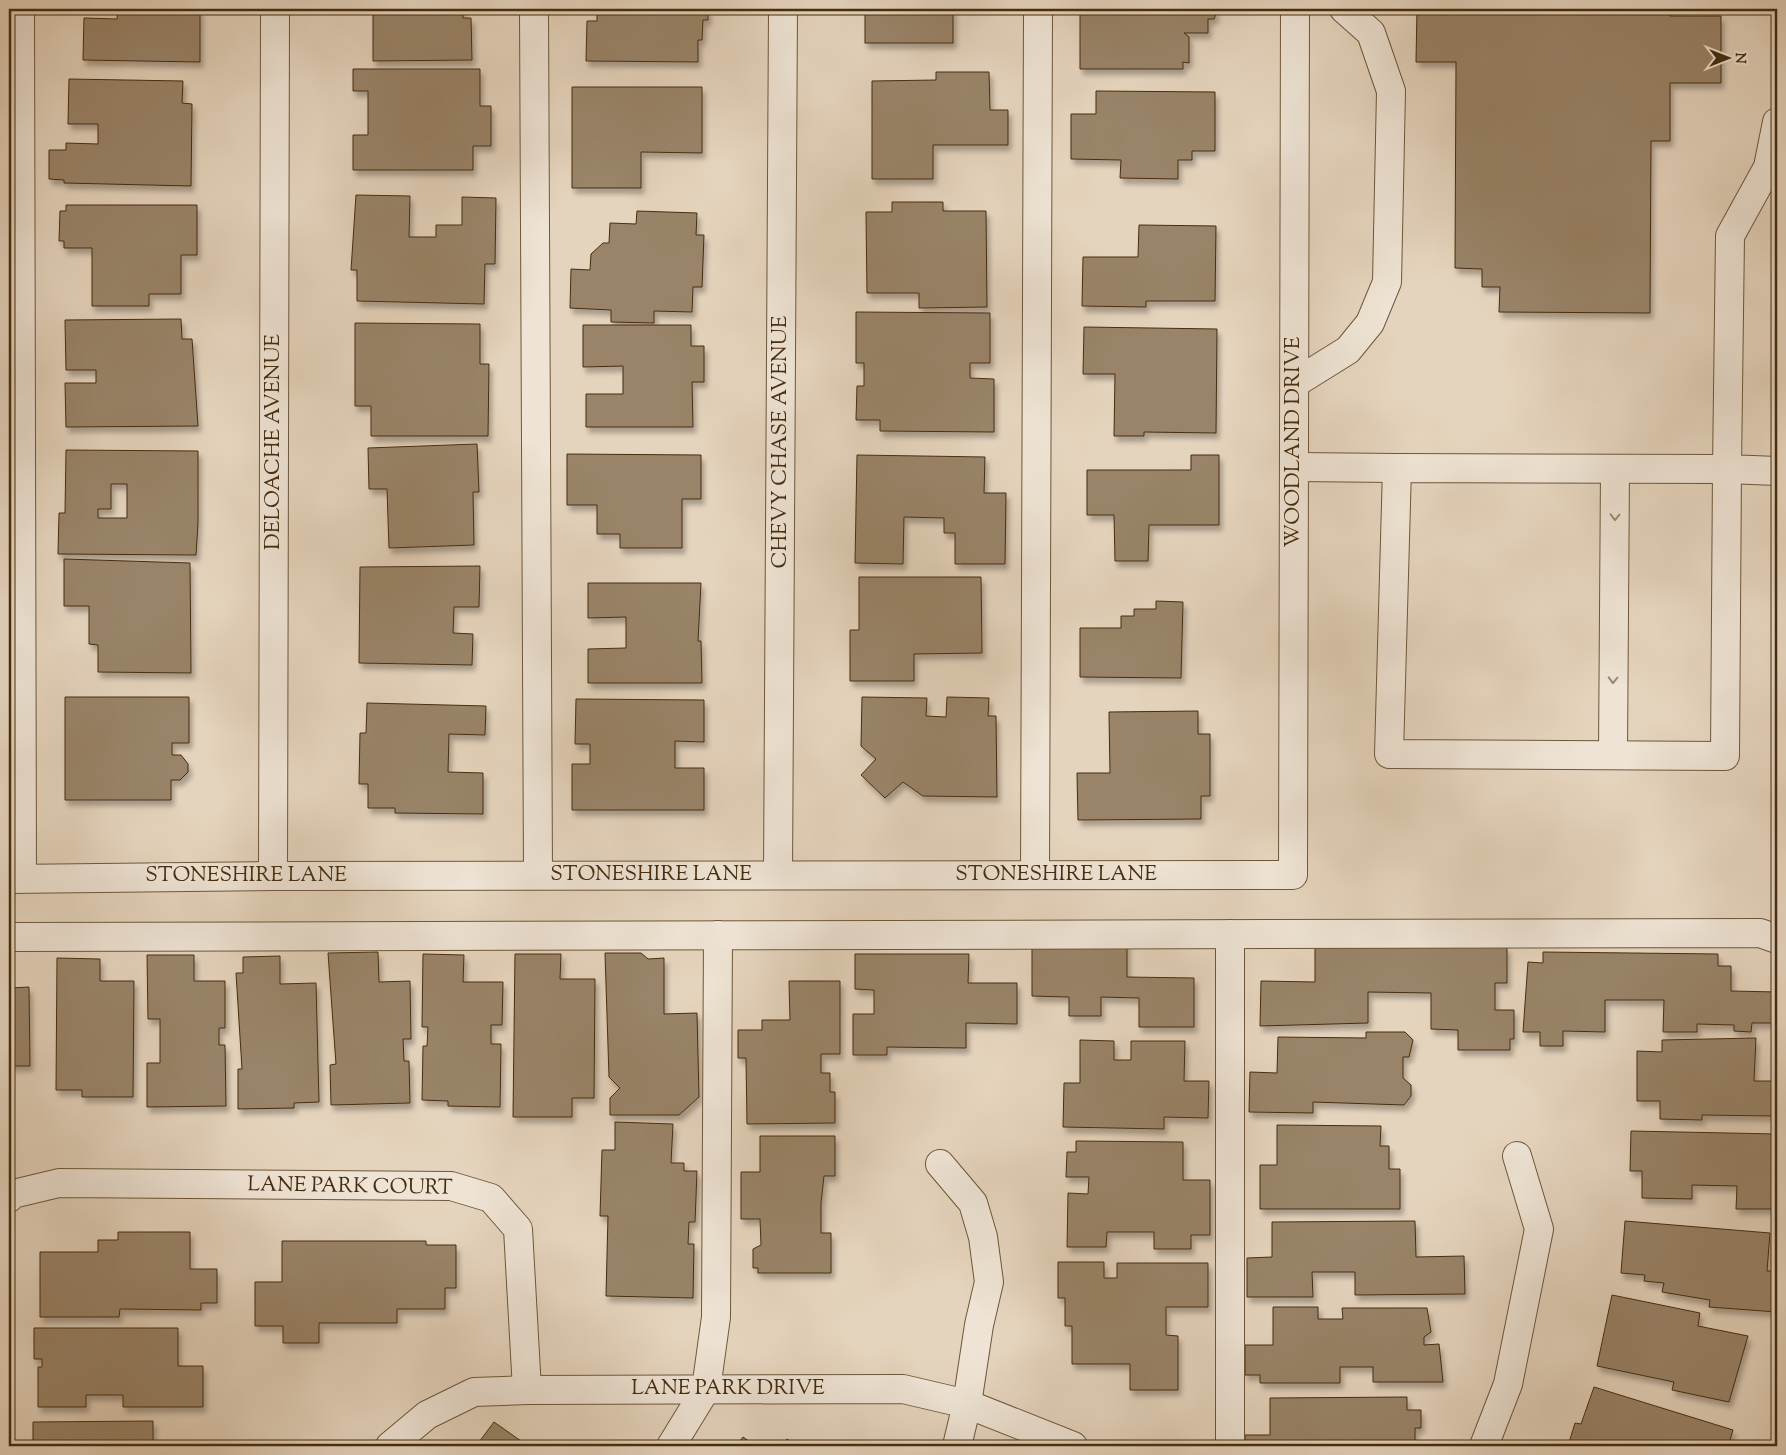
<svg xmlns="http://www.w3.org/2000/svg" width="1786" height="1455" viewBox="0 0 1786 1455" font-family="'Sorts Mill Goudy',serif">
  <defs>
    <filter id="shadow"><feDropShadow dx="3" dy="5.5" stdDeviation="2.5" flood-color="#0004"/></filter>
  </defs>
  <rect width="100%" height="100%" fill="#e5d4bd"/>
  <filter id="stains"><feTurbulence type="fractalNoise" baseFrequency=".004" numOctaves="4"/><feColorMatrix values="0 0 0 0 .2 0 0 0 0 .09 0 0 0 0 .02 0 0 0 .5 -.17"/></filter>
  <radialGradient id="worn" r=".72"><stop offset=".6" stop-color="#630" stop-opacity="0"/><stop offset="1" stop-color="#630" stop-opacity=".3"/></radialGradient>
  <g fill="#998469" stroke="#462d0f" fill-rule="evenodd" filter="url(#shadow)">
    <polygon points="118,9 200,9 200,62 83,60 84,18 117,19"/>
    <polygon points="373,9 463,9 463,18 471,18 472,60 373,61"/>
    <polygon points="597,9 708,9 708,20 703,20 702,40 698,40 698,62 586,61 587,21 597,21"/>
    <rect x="865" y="9" width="88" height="34"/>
    <polygon points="1080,9 1215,9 1216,14 1214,19 1208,19 1208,33 1184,33 1189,37 1189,63 1183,62 1183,69 1080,69"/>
    <polygon points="1417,9 1670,9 1670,16 1721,16 1721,83 1670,83 1670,141 1651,141 1650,313 1499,312 1500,287 1482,287 1482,269 1455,268 1456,62 1416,62"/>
    <polygon points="353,69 480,69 480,106 491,106 491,146 473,146 473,170 353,170 353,135 368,135 368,91 353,91"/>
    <polygon points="936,72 989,72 990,110 1008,110 1008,145 933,145 933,179 872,179 872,81 936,80"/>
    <polygon points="69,79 183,81 182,103 192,104 191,186 64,183 64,180 49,179 49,150 66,150 66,143 98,144 98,124 68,124"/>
    <polygon points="572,87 702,87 702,153 641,152 641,188 572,188"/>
    <polygon points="1096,91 1215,92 1215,151 1192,151 1192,160 1178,160 1178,179 1120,178 1121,160 1071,159 1071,114 1096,114"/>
    <polygon points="356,195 410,196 409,237 436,237 436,225 462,225 462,197 496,198 495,264 485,264 484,304 357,301 357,270 351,270"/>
    <polygon points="892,202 943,202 943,211 986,211 987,307 919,308 919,293 867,293 866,212 892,212"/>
    <polygon points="66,205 197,205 197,255 181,255 181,294 149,294 149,306 92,306 92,248 64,248 64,241 59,241 60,211 66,211"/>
    <polygon points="637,211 697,213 696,235 704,235 702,287 693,287 692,312 654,311 654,323 611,322 611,310 570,308 571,269 590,270 591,254 603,243 609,243 610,223 636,224"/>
    <polygon points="1139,225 1216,226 1215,301 1146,301 1146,307 1082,306 1083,257 1138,257"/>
    <polygon points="856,312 990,313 990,363 970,363 970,378 994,379 994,432 880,431 880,420 856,420 857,386 864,386 864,363 856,363"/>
    <polygon points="181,319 182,339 192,339 198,426 66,427 65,383 96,383 96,370 66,370 65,320"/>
    <polygon points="355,323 480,324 480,364 489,364 488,436 371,436 371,406 355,406"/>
    <polygon points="583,325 691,325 691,346 704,346 704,382 692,382 693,427 586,427 586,394 623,394 623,366 583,367"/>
    <polygon points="1084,327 1217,329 1216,433 1144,432 1144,436 1114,436 1115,374 1083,374"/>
    <polygon points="477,444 479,492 473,492 474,545 389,548 387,489 369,489 368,448"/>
    <path d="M66,450L198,451V523L196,555L58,554L59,513H65ZM111,484H127V518H98V509H111Z"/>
    <polygon points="567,454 701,455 701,499 682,499 682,548 620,548 620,534 597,534 597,505 567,505"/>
    <polygon points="857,455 985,457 984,493 1006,493 1005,564 955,564 955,533 944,533 944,518 904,517 903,564 855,563"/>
    <polygon points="1191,455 1219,455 1219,525 1149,525 1148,561 1115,561 1114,515 1087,515 1087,470 1191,470"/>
    <polygon points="64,559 190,563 191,673 98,672 98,645 89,644 89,606 64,606"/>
    <polygon points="480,566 479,607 454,607 453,633 473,634 472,665 359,663 360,567"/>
    <polygon points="859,577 981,577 982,653 914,654 914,681 850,681 850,630 859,630"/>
    <polygon points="588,583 701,583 698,641 701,641 702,683 588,683 588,649 626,648 626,617 588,618"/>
    <polygon points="1156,601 1183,602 1181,678 1080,677 1080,628 1121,628 1121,616 1134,616 1134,609 1156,609"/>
    <polygon points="65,697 189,697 189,743 172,743 172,755 181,755 188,764 188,772 180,780 171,780 171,800 65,800"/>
    <polygon points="862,697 927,698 926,716 946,717 947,697 989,698 988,716 996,716 997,797 923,796 903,782 885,798 861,775 876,759 861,746"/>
    <polygon points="576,699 704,700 704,742 675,741 675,768 704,768 704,810 572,810 572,764 590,764 590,744 575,744"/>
    <polygon points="367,703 486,706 485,735 449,734 448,772 483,773 483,814 395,813 395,808 368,808 368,784 359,784 360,733 366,733"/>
    <polygon points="1198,711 1198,734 1210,734 1210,796 1201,796 1201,819 1078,820 1077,773 1110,773 1109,712"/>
    <polygon points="1032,940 1127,941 1127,977 1194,978 1194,1027 1139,1027 1139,998 1101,997 1101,1016 1069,1016 1069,997 1032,996"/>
    <polygon points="1315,947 1507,947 1507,983 1495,983 1495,1010 1514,1010 1514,1039 1510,1039 1510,1050 1458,1050 1458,1030 1431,1029 1431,993 1368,992 1368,1023 1260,1026 1261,981 1315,982"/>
    <polygon points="378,952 379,982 410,981 411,1039 403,1039 404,1061 409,1061 410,1103 331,1105 330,1065 336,1064 328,953"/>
    <polygon points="1543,952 1718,954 1718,966 1731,966 1731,991 1777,992 1777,1023 1752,1023 1751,1032 1734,1031 1734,1025 1697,1024 1697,1032 1663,1032 1664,1000 1605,1000 1605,1032 1563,1031 1563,1046 1540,1046 1540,1032 1523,1032 1528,962 1543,963"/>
    <polygon points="605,953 641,953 648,959 664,958 664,1014 697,1013 699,1097 679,1115 610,1115 610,1098 620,1088 609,1077"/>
    <polygon points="423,954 464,955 463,982 503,982 502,1025 491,1025 491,1044 501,1044 500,1107 448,1106 448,1101 422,1100 423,1046 427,1046 428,1027 422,1027"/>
    <polygon points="515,954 561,954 560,979 595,979 594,1098 572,1098 572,1117 513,1117"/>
    <polygon points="855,954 969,954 968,983 1017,983 1017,1024 966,1023 966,1048 887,1047 887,1055 853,1055 853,1014 874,1014 874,990 855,989"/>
    <polygon points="147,955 194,955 194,981 225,981 225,1028 219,1028 219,1045 225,1045 226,1106 147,1107 147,1063 160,1063 160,1019 148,1019"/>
    <polygon points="280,956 280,984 316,983 319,1102 294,1103 294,1108 238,1109 238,1069 242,1069 236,973 243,973 243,957"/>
    <polygon points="57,958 100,959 100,981 134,981 133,1097 82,1097 82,1090 56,1090"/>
    <polygon points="789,981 840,981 840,1054 821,1054 821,1073 830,1073 830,1092 835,1092 835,1123 747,1124 746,1058 738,1058 738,1030 762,1030 762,1020 790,1020"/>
    <polygon points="29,987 30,1066 9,1066 9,988"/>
    <polygon points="1366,1032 1405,1032 1413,1040 1409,1057 1403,1057 1403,1078 1411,1085 1411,1096 1404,1105 1313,1102 1313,1113 1249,1112 1250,1072 1277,1073 1278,1037 1366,1038"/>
    <polygon points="1756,1038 1754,1081 1773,1081 1773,1116 1702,1115 1702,1120 1660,1119 1660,1101 1637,1101 1637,1051 1662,1052 1662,1040"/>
    <polygon points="1080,1040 1114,1041 1114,1060 1131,1060 1131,1041 1185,1041 1184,1081 1209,1081 1208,1118 1164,1117 1164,1129 1063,1127 1064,1083 1080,1083"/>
    <polygon points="615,1122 673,1124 671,1163 684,1163 684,1171 697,1171 695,1222 689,1222 688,1244 694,1244 693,1298 606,1296 608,1216 600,1216 602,1150 615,1150"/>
    <polygon points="1277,1125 1381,1126 1380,1146 1389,1146 1389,1169 1400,1169 1400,1209 1260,1209 1260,1165 1277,1165"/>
    <polygon points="1631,1131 1777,1134 1777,1209 1736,1209 1737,1186 1692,1185 1692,1199 1642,1198 1642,1171 1630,1171"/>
    <polygon points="760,1136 835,1136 835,1176 824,1176 821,1203 821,1233 831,1233 831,1273 758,1273 758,1268 753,1268 753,1249 761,1245 760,1219 741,1219 741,1172 760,1172"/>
    <polygon points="1076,1141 1183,1142 1183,1180 1210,1180 1210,1235 1191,1235 1191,1249 1154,1249 1154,1232 1107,1232 1106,1247 1067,1247 1068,1193 1088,1194 1089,1177 1066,1177 1067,1152 1076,1152"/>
    <polygon points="1415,1221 1416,1257 1464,1256 1465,1294 1355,1295 1355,1272 1312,1272 1313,1297 1247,1297 1247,1258 1272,1257 1272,1222"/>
    <polygon points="1625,1221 1770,1233 1767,1271 1774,1271 1773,1288 1777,1289 1777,1312 1709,1307 1710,1300 1662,1292 1664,1283 1644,1281 1645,1275 1621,1273"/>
    <polygon points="118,1232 190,1232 190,1269 217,1269 217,1303 201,1303 201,1310 120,1309 119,1317 40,1317 40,1252 98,1252 98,1240 118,1240"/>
    <polygon points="282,1241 426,1241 426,1245 456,1245 456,1288 445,1288 445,1309 397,1309 397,1323 319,1323 319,1343 283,1343 283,1326 255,1326 255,1282 282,1282"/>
    <polygon points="1058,1262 1104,1262 1104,1278 1117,1278 1117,1263 1208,1263 1208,1307 1166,1307 1166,1335 1178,1336 1178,1390 1130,1390 1130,1364 1072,1364 1072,1326 1065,1326 1065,1298 1058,1298"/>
    <polygon points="1612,1295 1700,1313 1698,1326 1748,1336 1729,1402 1672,1390 1674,1382 1597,1366"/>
    <polygon points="1273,1307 1318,1307 1318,1319 1343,1319 1342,1308 1427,1308 1431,1332 1424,1337 1424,1345 1439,1344 1443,1382 1373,1382 1373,1367 1340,1367 1340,1383 1260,1383 1260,1375 1245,1375 1245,1345 1273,1345"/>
    <polygon points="34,1328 178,1328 178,1366 203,1366 203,1407 123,1407 123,1395 86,1395 86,1407 38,1407 38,1367 42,1367 42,1359 34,1359"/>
    <polygon points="1594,1387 1733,1430 1728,1446 1568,1446 1575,1423 1581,1424"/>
    <polygon points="1407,1397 1407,1410 1421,1410 1421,1428 1415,1428 1415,1446 1245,1446 1245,1435 1270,1435 1270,1398"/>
    <polygon points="153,1421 153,1446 33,1446 33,1422"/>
    <polygon points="494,1422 528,1446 476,1446"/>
    <polygon points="743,1437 756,1446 736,1446"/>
    <polygon points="787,1439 797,1446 773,1446 777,1441 783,1445"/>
  </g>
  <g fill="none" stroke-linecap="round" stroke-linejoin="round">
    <g stroke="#6e573a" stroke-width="30">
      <g id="minor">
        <polyline points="20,9 22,878"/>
        <polyline points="534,9 538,875"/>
        <polyline points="1777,122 1768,167 1730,236 1727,469 1777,471"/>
        <polyline points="1295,383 1348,350 1370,323 1387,282 1391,91 1371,33 1344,9"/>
        <polyline points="1294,467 1397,468"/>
        <polygon points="1397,468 1727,469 1725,756 1389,754"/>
        <polyline points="1613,755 1615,469"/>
        <polyline points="778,875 783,9"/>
        <polyline points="1035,875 1038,9"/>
        <polyline points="273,876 275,9"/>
        <polyline points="9,879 273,876 1293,875 1295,9"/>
        <polyline points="1230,934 1230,1446"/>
        <polyline points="9,937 1760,933 1777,939"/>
        <polyline points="940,1164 973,1203 983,1237 989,1282 979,1325 967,1404 957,1446"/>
        <polyline points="9,1198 13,1194 59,1183 451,1186 491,1198 518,1229 527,1390"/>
        <polyline points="390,1446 427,1415 474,1392 527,1390 903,1389 967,1404 1073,1446"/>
        <polyline points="671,1446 706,1389 716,1317 718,935"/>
        <polyline points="1484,1446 1508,1384 1539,1229 1517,1156"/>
      </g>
    </g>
    <use href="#minor" stroke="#eee3d4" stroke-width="28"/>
  </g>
  <defs><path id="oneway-chevron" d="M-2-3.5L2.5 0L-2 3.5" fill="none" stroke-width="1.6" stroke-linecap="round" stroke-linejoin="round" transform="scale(1.25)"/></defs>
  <g stroke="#9a8872">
    <use href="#oneway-chevron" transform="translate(1615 517) rotate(91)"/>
    <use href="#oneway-chevron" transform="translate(1613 680) rotate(91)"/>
  </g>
  <g text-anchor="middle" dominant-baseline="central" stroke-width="5" stroke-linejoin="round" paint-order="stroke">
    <g font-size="21" fill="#462d0f" stroke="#eee3d4">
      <text transform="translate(274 442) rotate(-90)">DELOACHE AVENUE</text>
      <text transform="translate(781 442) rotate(-90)">CHEVY CHASE AVENUE</text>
      <text transform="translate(1294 442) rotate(-90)">WOODLAND DRIVE</text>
      <text x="651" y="875">STONESHIRE LANE</text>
      <text x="1056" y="875">STONESHIRE LANE</text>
      <text x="246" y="876">STONESHIRE LANE</text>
      <text transform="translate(350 1187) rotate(1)">LANE PARK COURT</text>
      <text x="728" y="1389">LANE PARK DRIVE</text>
    </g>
  </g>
  <rect width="1786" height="1455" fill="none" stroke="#e5d4bd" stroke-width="30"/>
  <rect x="10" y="10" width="1766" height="1435" fill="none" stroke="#462d0f" stroke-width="2.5"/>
  <rect x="15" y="15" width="1756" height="1425" fill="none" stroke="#462d0f"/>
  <g transform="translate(1728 58) rotate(90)" stroke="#eee3d4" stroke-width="4" paint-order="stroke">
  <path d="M0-4L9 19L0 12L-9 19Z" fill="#462d0f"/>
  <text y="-8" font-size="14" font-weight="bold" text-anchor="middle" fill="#462d0f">N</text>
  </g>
  <rect width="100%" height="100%" filter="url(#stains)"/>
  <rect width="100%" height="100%" fill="url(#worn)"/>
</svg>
